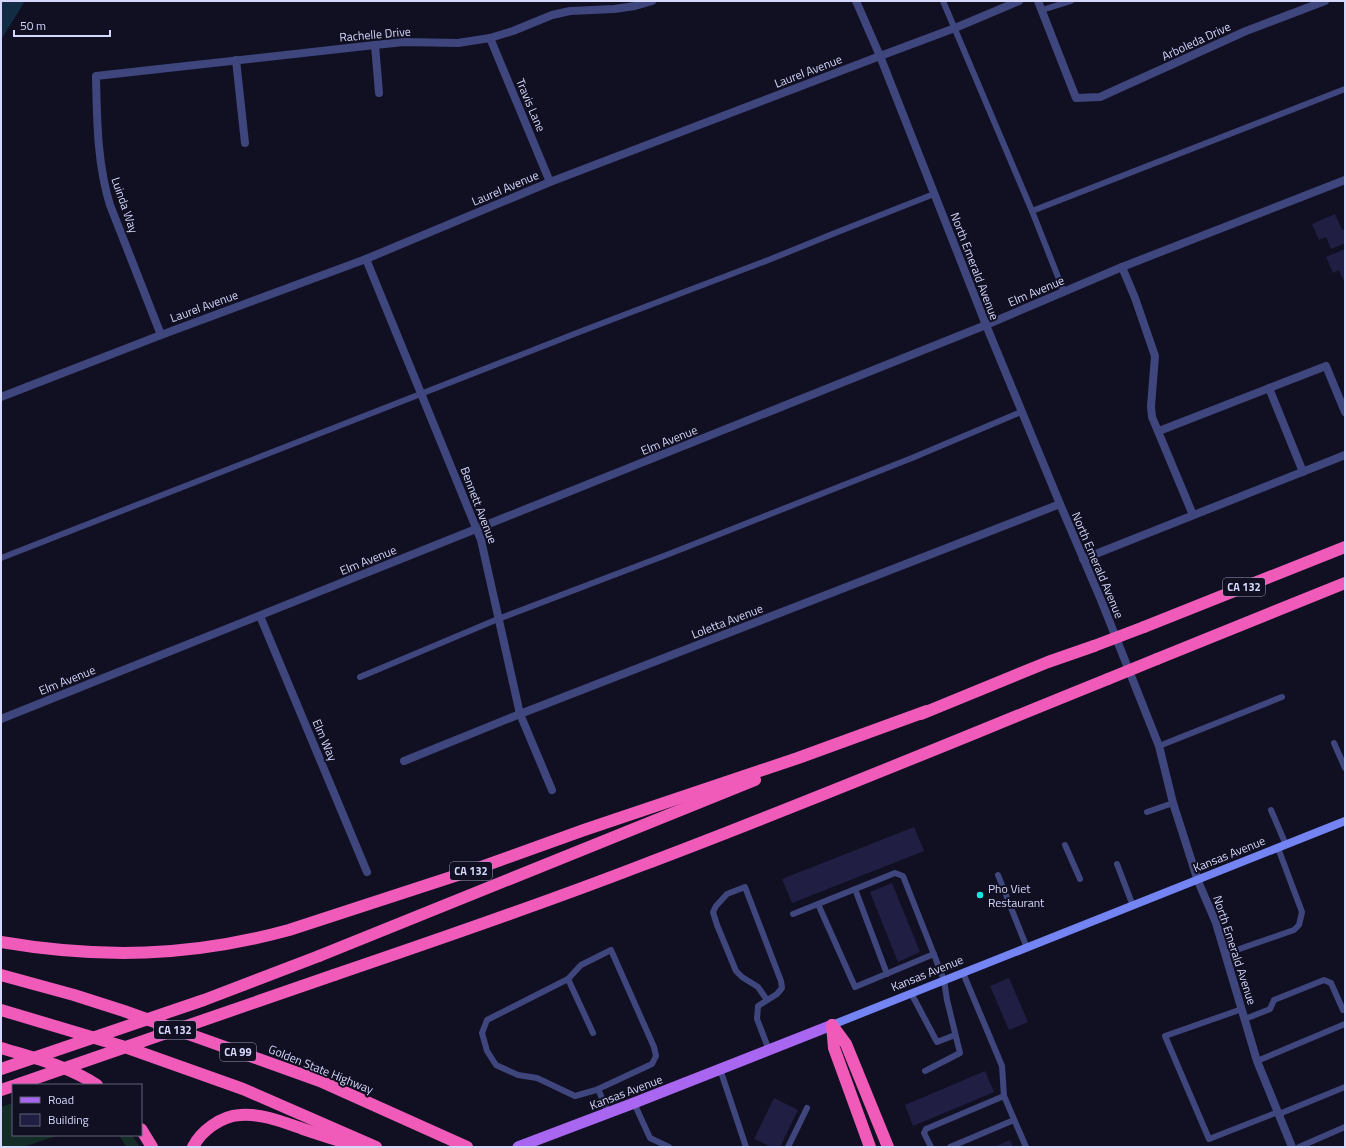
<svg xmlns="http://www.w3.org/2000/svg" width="1346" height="1148" viewBox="0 0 1346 1148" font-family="'Titillium Web',sans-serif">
  <rect width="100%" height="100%" fill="#111023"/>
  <g fill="#142c28">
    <polygon points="13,1103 13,1135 59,1135 23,1147 1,1147 1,1107"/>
    <polygon points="119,1135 132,1135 140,1147 126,1147"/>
  </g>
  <polygon fill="#122c44" points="1,1 25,1 1,40"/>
  <g fill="#201e42">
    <polygon points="1335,214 1342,230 1345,229 1345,243 1331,249 1326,237 1319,240 1312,224"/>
    <polygon points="1345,249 1345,284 1339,270 1333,273 1326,257"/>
    <polygon points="914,827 924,851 792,903 782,879"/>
    <polygon points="892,883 920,952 898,962 870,892"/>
    <polygon points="1009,978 1028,1022 1009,1030 990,986"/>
    <polygon points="985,1071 994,1092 913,1126 905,1105"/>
    <polygon points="774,1098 798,1110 780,1147 772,1147 754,1139"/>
    <polygon points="1010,1140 1013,1147 994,1147"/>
  </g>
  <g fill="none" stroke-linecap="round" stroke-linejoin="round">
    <g stroke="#3f467d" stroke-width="6">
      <polyline points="943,1 1032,211 1064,292"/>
      <polyline points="1042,10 1071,1"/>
      <polyline points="1032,211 1345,89"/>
      <polyline points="1,558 587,329 771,259 835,233 934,194"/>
      <polyline points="360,677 498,619 669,554 912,458 1021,412"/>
      <polyline points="1334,743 1345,768"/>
      <polyline points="1159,746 1282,697"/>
      <polyline points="1271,810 1286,845"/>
      <polyline points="1147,812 1173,803"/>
      <polyline points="1065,845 1080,879"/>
      <polyline points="1117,864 1133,906"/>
      <polyline points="998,875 1027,948"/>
      <polyline points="855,889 887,974"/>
      <polyline points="818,904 855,987 934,954"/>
      <polyline points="793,914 895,873 903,876 944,980 947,1000 960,1053 925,1071"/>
      <polygon points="611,950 654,1047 656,1056 652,1064 596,1090 575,1096 537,1078 518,1075 496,1065 487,1051 482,1033 487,1020 568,979 581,965"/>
      <polyline points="1225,954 1294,930 1299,925 1302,912 1278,848"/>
      <polyline points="963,973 1002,1066 1004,1096 1026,1147"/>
      <polyline points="568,979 593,1033"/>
      <polyline points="911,993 937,1042 955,1035"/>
      <polyline points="767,1000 758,987 742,977 736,971 717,925 713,912 716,906 727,894 745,887 781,981 782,988 777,994 758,1006 757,1019 769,1050"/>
      <polyline points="1242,1009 1165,1036 1209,1139 1278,1112"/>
      <polyline points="1245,1019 1270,1009 1274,1000 1324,980 1331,983 1343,1010"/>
      <polyline points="1257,1061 1345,1024"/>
      <polyline points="720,1069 746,1147"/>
      <polyline points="598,1089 608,1112"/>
      <polyline points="634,1103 650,1138 669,1147"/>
      <polyline points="1279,1114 1345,1087"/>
      <polyline points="788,1147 807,1108"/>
      <polyline points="931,1147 924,1133 926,1129 1004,1096"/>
      <polyline points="950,1147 1014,1120"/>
      <polyline points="1299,1147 1345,1127"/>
    </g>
    <g stroke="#3f467d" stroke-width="8">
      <polyline points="1038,1 1076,98 1100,97 1246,31 1325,1"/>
      <polyline points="490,38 550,182"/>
      <polyline points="375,45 379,93"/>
      <polyline points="880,56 955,28 1019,1"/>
      <polyline points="236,60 245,143"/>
      <polyline points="366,259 481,540 520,714 552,790"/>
      <polyline points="1122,267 1135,298 1155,356 1151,406 1152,417 1193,515"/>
      <path d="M161,335L110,205C97,163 97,119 96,76L375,45L404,42L458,43L490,38L513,31L552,15L570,11L614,9L635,6L652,1"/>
      <polyline points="1269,388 1303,472"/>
      <polyline points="1159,431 1326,366 1345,412"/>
      <polyline points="1083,559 1345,455"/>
      <polyline points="260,616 367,872"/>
      <polyline points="1,719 986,325 1122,267 1345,180"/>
      <polyline points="404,761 520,714 1060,504"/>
    </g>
    <g stroke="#3f467d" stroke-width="8">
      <polyline points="856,1 880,56 986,325 1060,504 1101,600 1159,746 1173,803 1198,881 1216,923 1257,1061 1292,1147"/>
      <polyline points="1,397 161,335 366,259 550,182 880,56"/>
    </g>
    <polyline stroke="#7584f3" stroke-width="8" points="832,1025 1345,821"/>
    <polyline stroke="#a966f1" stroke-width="11" points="518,1147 634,1103 832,1025"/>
    <g stroke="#f05bb9" stroke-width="12">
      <polyline points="1144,627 1345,547"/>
      <polyline points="1157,659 1345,583"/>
      <polyline points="921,714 1048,662 1094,646"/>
      <path d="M1,942C101,959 190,957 289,930L473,870L584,830L798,758L927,711"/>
      <polyline points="319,956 755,780"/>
      <polyline points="1,975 74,995 124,1011 320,1081 467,1147"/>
      <path d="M334,975C437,940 539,905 640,866C797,807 952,742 1108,679"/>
      <polyline points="1,1010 125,1047 243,1089 376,1147"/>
      <polyline points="832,1025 846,1044 888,1147"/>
      <polyline points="832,1025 834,1048 870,1147"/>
      <path d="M1,1048C34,1058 68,1066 97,1085"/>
      <polyline points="1,1090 13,1086"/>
      <polyline points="141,1129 152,1147"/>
      <path d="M193,1147C201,1131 221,1116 240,1115C261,1113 283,1122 303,1129C321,1135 340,1141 359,1147"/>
    </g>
    <g stroke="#f05bb9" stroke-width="12">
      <polyline points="1094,646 1144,627"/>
      <polyline points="1108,679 1157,659"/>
      <polyline points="1,1069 204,1000 319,956"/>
      <polyline points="16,1085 334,975"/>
    </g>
  </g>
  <circle fill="#15e8de" stroke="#111023" stroke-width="1.5" cx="980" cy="895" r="4"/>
  <g text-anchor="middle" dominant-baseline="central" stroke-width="4" stroke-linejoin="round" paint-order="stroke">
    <g fill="#111023" stroke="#9a9bba" stroke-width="1">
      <rect x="1223" y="578" width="42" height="18" rx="3"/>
      <rect x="450" y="862" width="42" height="18" rx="3"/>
      <rect x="154" y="1021" width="42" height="18" rx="3"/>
      <rect x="220" y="1043" width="36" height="18" rx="3"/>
    </g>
    <g font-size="11" font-weight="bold" fill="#d5d7fb">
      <text x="1244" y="587">CA 132</text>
      <text x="471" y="871">CA 132</text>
      <text x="175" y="1030">CA 132</text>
      <text x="238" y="1052">CA 99</text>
    </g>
    <g font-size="12" fill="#d5d7fb" stroke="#111023">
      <text transform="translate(375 34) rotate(-5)">Rachelle Drive</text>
      <text transform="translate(1196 41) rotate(-25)">Arboleda Drive</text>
      <text transform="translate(808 71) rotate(-21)">Laurel Avenue</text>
      <text transform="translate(531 105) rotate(67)">Travis Lane</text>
      <text transform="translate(505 188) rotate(-23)">Laurel Avenue</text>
      <text transform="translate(125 205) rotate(71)">Luinda Way</text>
      <text transform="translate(975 266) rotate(69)">North Emerald Avenue</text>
      <text transform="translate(1036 291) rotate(-23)">Elm Avenue</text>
      <text transform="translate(204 306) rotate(-20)">Laurel Avenue</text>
      <text transform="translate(669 440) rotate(-22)">Elm Avenue</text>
      <text transform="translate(479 505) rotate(69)">Bennett Avenue</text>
      <text transform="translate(368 560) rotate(-22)">Elm Avenue</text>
      <text transform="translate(1098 565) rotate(67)">North Emerald Avenue</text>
      <text transform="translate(727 621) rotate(-21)">Loletta Avenue</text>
      <text transform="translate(67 680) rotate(-22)">Elm Avenue</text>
      <text transform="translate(325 740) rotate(67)">Elm Way</text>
      <text transform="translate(1229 854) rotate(-22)">Kansas Avenue</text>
      <text transform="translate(1235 950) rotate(72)">North Emerald Avenue</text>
      <text transform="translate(927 973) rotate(-22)">Kansas Avenue</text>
      <text transform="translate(321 1069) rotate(22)">Golden State Highway</text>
      <text transform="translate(626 1092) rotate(-21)">Kansas Avenue</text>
    </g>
    <g font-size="12" fill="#d5d7fb" stroke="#111023" text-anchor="start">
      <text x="988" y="888">Pho Viet<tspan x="988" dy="14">Restaurant</tspan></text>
    </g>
  </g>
  <rect width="1346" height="1148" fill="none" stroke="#d5d7fb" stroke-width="4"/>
  <rect x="12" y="1084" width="130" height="52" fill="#111023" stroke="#5f6079"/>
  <rect x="20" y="1097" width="20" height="6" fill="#a966f1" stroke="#5f6079"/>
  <text x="48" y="1104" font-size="12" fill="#d5d7fb">Road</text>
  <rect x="20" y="1114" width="20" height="12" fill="#201e42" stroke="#5f6079"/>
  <text x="48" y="1124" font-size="12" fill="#d5d7fb">Building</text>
  <path d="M14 30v6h96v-6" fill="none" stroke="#d5d7fb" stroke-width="2"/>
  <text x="20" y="30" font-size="12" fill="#d5d7fb" stroke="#111023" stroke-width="3" paint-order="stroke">50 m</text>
</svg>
